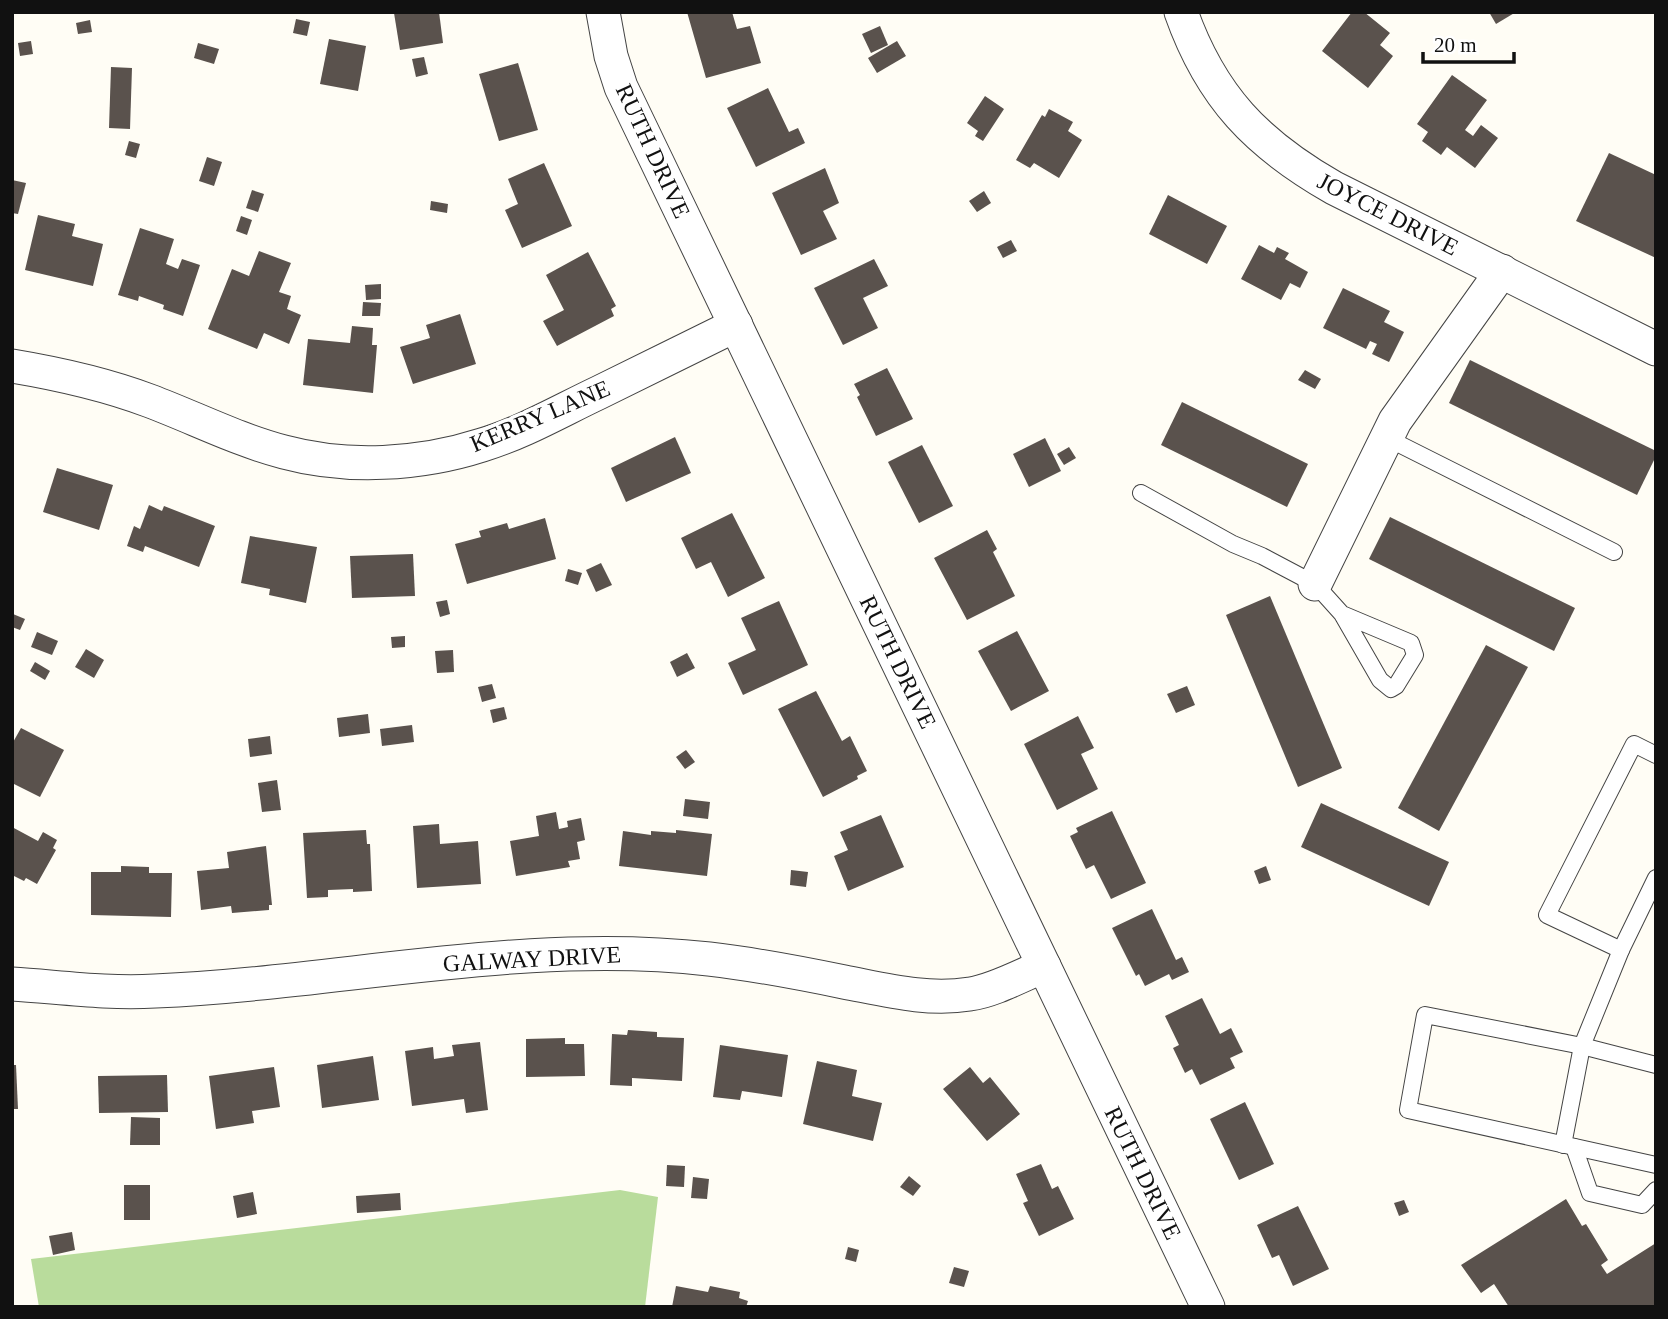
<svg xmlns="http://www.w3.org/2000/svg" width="1668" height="1319" viewBox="0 0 1668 1319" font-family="'Times New Roman',serif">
  <rect width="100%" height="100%" fill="#fffdf5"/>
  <polygon fill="#b9dc9c" points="620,1190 658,1197 645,1307 39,1307 31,1259"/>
  <g fill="#5a524d">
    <polygon points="439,12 443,43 400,50 394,13"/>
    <polygon points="687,12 732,12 737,29 750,26 761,63 706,78"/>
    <polygon points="1352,12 1364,12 1390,33 1380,45 1393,56 1368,88 1322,51"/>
    <polygon points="1489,12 1516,12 1496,24"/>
    <polygon points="296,19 310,22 307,36 293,33"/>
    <polygon points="90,20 92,32 78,34 76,23"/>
    <polygon points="880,26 888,45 871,53 862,34"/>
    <polygon points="329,39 366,46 358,91 320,84"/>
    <polygon points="31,41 33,54 20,56 18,43"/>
    <polygon points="897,41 906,56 877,73 868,58"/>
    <polygon points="198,43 219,49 214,64 194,58"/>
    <polygon points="424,57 428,74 416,77 412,59"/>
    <polygon points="518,63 538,130 499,141 479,74"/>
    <polygon points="111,67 132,68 130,129 109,128"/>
    <polygon points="1452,75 1487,100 1465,130 1473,136 1481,125 1498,138 1475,168 1447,147 1441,155 1422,141 1428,132 1417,124"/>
    <polygon points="768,88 789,132 798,128 805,143 756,167 727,108"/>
    <polygon points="985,96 1004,109 983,141 975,136 978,131 967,123"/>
    <polygon points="1049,109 1073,122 1068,131 1082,140 1059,178 1034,163 1030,168 1016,160 1042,115 1045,117"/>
    <polygon points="129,141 140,144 136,158 125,155"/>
    <polygon points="1609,153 1656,175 1656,258 1576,221"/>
    <polygon points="207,157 222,162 214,186 199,181"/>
    <polygon points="544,163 572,226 522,248 505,210 518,204 508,179"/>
    <polygon points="825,168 839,203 823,211 837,239 801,255 772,193"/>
    <polygon points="12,180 26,183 18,214 12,213"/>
    <polygon points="252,190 264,194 258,212 246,208"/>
    <polygon points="984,191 991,203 977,212 969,201"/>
    <polygon points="1168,195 1227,226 1207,264 1149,234"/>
    <polygon points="431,201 448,204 447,213 430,210"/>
    <polygon points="38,215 75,224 72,236 103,244 93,286 25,270"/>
    <polygon points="241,216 252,220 247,235 236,231"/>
    <polygon points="140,228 174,239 166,264 178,269 182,259 200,265 183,316 163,309 164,305 139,296 138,301 118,295"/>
    <polygon points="1011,240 1017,251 1003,258 997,247"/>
    <polygon points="1259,245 1274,253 1277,247 1289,253 1285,259 1308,272 1300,288 1290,283 1281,300 1241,279"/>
    <polygon points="259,251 291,263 279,292 291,296 287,309 301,315 289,344 264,333 257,349 208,329 232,269 249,276"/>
    <polygon points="588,252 616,306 611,309 614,316 557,346 543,321 564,310 546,275"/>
    <polygon points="874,259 888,286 863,298 878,328 843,345 814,288"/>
    <polygon points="381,284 381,299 366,300 365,285"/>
    <polygon points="1343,288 1390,311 1384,322 1404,332 1389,362 1372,354 1377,344 1370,341 1366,349 1323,328"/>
    <polygon points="363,302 381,303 380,316 362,316"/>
    <polygon points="460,314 476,364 413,384 400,347 430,338 426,325"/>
    <polygon points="352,326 373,328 372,345 377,345 373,393 303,385 308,339 350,343"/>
    <polygon points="1470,360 1656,451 1656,456 1637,495 1449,403"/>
    <polygon points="887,368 913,419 876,436 857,397 860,395 854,384"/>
    <polygon points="1305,370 1321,379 1315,389 1298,380"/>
    <polygon points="1182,402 1308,464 1287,507 1161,445"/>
    <polygon points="675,437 691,473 626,502 611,468"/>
    <polygon points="1045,438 1061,471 1029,487 1013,454"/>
    <polygon points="922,445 953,506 919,523 888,462"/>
    <polygon points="1069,447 1076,458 1064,465 1057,454"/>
    <polygon points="57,468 113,485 99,530 43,512"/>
    <polygon points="149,505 162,511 164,506 215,526 199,567 145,546 143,552 127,546 134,526 140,529"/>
    <polygon points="732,513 765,578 728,597 711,562 696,569 681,538"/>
    <polygon points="1390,517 1575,608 1554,651 1369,559"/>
    <polygon points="545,518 556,559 467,584 455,544 481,537 479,531 507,523 509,529"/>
    <polygon points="987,530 997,549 993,552 1015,596 967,620 934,558"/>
    <polygon points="250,536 317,547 306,603 269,595 270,589 241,583"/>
    <polygon points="413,554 415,596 352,598 350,556"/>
    <polygon points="601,563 612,585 596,592 586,570"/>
    <polygon points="568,569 582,573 578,585 565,581"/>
    <polygon points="1270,596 1342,768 1298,787 1226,615"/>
    <polygon points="447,600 450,614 440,617 436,602"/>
    <polygon points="779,601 808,665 743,695 728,663 756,650 741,618"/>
    <polygon points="13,614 25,619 20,630 12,627"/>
    <polygon points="1017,631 1049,691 1011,711 978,651"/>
    <polygon points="37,632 58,641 52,655 31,647"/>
    <polygon points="405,636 405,647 392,648 391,637"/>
    <polygon points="1486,645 1528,667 1439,831 1398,808"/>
    <polygon points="86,649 104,660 94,678 75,667"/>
    <polygon points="453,650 454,672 437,673 435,651"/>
    <polygon points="687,653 695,668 677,677 670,662"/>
    <polygon points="35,662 50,671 45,680 30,671"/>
    <polygon points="492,684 496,698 482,702 478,687"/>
    <polygon points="1187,686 1195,705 1176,713 1167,694"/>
    <polygon points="816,691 842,741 850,736 867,771 857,776 858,779 823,797 778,709"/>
    <polygon points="504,707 507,719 493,723 490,710"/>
    <polygon points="368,714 370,733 339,737 337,718"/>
    <polygon points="1078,716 1094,748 1081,754 1098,789 1057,810 1024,744"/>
    <polygon points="412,725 414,742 382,746 380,729"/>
    <polygon points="21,728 64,750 40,797 12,783 12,744"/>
    <polygon points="270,736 272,754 250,757 248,739"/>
    <polygon points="686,750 695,762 685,769 676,757"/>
    <polygon points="277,780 281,810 262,812 258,783"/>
    <polygon points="685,799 710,802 708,819 683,816"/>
    <polygon points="1321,803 1449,862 1429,906 1301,847"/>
    <polygon points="1112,811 1146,883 1111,899 1094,865 1086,869 1070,836 1078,832 1076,828"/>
    <polygon points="556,812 559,829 568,827 567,821 581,818 585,840 577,842 580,859 568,861 570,867 516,876 510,841 539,836 536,816"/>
    <polygon points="881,815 904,867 848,891 834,856 848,850 840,832"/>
    <polygon points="439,824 440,844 478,841 481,884 417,888 413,826"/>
    <polygon points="12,827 38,841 43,832 57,840 53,848 56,850 37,884 26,878 24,881 12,875"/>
    <polygon points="366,830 367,844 370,844 372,891 353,892 353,889 328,890 328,897 307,898 303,833"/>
    <polygon points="676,830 712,834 707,876 619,866 623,831 651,835 651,831 676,833"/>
    <polygon points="266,846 272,905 269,905 269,910 232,913 231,906 201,910 197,871 229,868 227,852"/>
    <polygon points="121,866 149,867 149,873 172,873 171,917 91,915 91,872 121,872"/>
    <polygon points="1266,866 1271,880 1259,884 1254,871"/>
    <polygon points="791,870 808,872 806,887 790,885"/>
    <polygon points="1152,909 1176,960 1182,957 1189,972 1172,980 1169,974 1145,986 1139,974 1136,976 1112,928"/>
    <polygon points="1202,998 1220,1034 1231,1028 1243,1052 1230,1058 1235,1068 1200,1085 1192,1069 1185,1073 1173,1048 1179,1045 1165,1016"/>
    <polygon points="628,1030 657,1032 657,1037 684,1038 682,1081 632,1078 632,1086 610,1085 612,1034 627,1035"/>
    <polygon points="565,1038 565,1044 584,1044 585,1076 526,1077 526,1039"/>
    <polygon points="480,1042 488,1110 466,1113 464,1099 412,1106 405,1051 433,1047 434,1059 454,1056 452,1045"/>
    <polygon points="720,1045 788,1055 782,1097 742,1091 740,1100 713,1097"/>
    <polygon points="373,1056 379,1100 322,1108 317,1065"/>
    <polygon points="817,1061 857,1070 852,1096 882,1103 873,1141 803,1124"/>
    <polygon points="12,1065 16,1065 18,1109 12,1109"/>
    <polygon points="274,1067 280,1107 252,1111 254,1123 216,1129 209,1076"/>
    <polygon points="970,1067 983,1083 990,1077 1020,1114 987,1141 943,1089"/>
    <polygon points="167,1075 168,1112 99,1113 98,1076"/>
    <polygon points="1245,1102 1274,1164 1239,1180 1210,1119"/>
    <polygon points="131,1117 160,1118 160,1145 130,1145"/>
    <polygon points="1041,1164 1052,1189 1058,1186 1074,1219 1039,1236 1023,1203 1028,1201 1016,1174"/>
    <polygon points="667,1165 685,1166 684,1187 666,1186"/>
    <polygon points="909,1176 921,1186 913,1196 900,1187"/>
    <polygon points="693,1177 709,1179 707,1199 691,1198"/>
    <rect x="124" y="1185" width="26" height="35"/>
    <polygon points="253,1192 257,1214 237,1218 233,1196"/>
    <polygon points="400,1193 401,1210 357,1213 356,1196"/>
    <polygon points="1566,1199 1582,1226 1586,1224 1608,1260 1601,1265 1607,1274 1656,1243 1656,1307 1509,1307 1494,1284 1481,1293 1461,1265"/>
    <polygon points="1404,1200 1409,1212 1399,1216 1394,1203"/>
    <polygon points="1298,1206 1329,1269 1293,1286 1279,1255 1272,1258 1257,1225"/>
    <polygon points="72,1232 75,1250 53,1255 49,1236"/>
    <polygon points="848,1247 859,1250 856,1262 845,1259"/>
    <polygon points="954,1267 969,1271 964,1287 949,1283"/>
    <polygon points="676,1286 708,1292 710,1286 740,1292 739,1298 748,1301 746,1307 672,1307"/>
  </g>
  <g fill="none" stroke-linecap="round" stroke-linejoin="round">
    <g stroke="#444" stroke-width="18">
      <g id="service">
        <polyline points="1387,438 1614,552"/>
        <polyline points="1141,493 1233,544 1262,556 1315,584 1342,614 1411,643 1415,655 1396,686 1391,689 1380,680 1342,614"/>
        <polyline points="1656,755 1634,744 1547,915 1621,950 1656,878"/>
        <polyline points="1656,1065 1582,1046 1425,1015 1408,1110 1656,1165"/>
        <polyline points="1563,1145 1582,1046 1621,950"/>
        <polyline points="1574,1147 1590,1193 1642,1205 1656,1190"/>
      </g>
    </g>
    <g stroke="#444" stroke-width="35">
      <g id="minor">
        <polyline points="603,12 611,56 621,87 1208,1307"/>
        <path d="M1181,12C1211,97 1257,144 1334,188L1656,349"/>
        <path d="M12,366C60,374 105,384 150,401C195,418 238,440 284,452C347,469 420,465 482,445C522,433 560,411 598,393C644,370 690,348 736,325"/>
        <polyline points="1315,584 1395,421 1502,271"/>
        <path d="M12,984C59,987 108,994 155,991C340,983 523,938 709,959C754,964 800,973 844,982C886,990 927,1001 970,994C993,991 1022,975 1044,966"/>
      </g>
    </g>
    <use href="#service" stroke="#fff" stroke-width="16"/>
    <use href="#minor" stroke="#fff" stroke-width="33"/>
  </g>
  <g text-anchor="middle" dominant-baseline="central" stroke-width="7" stroke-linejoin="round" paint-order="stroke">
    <g font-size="24" fill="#111" stroke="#fff">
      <text transform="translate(653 151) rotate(65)">RUTH DRIVE</text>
      <text transform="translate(1388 214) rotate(27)">JOYCE DRIVE</text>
      <text transform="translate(540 416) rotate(-23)">KERRY LANE</text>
      <text transform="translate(898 662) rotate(64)">RUTH DRIVE</text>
      <text transform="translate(532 959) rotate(-3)">GALWAY DRIVE</text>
      <text transform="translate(1143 1173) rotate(64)">RUTH DRIVE</text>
    </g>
  </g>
  <rect width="1668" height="1319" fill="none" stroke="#111111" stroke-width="28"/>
  <path d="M1423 52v10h91v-10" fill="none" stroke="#111111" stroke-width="3.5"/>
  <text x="1434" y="52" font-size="21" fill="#111111" stroke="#ffffff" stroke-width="5" paint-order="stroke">20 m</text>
</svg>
